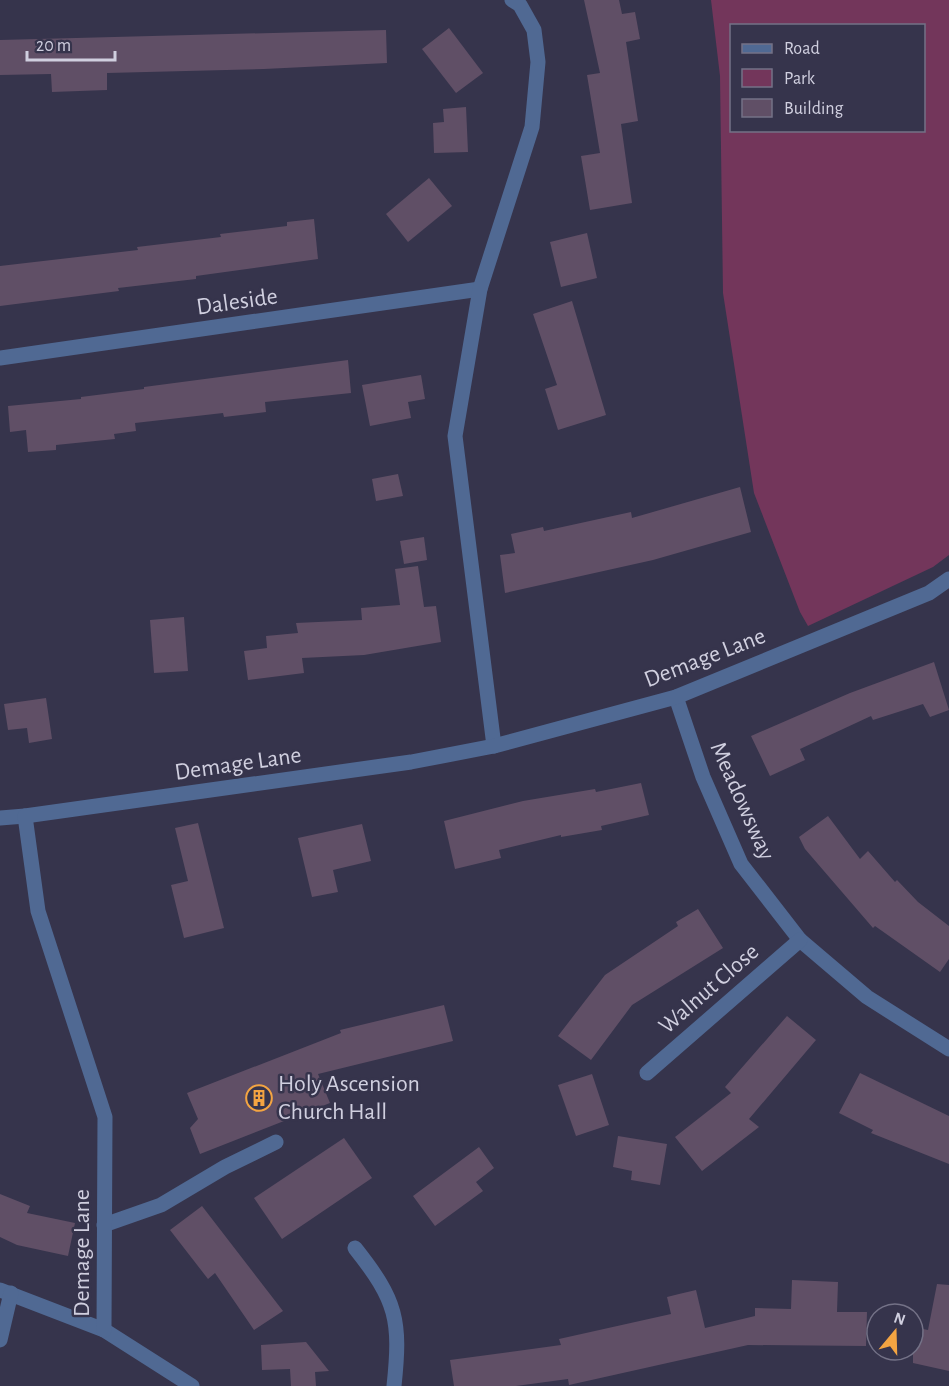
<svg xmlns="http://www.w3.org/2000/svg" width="949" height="1386" viewBox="0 0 949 1386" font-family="'Alegreya Sans',sans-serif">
  <rect width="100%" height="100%" fill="#36344c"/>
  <path fill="#73365b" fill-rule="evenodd" d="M711,0H949V555L933,567L808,626L800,612L754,493L723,293L720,76ZM732,26H924V130H732Z"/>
  <g fill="#604f66">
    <polygon points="584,0 619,0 622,14 635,12 640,39 626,42 638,121 621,124 632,203 590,210 581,156 600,153 587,75 600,73"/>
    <polygon points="449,28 483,73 456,93 422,49"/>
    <polygon points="386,30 387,63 264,69 107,73 107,90 52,92 51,74 0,75 0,40"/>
    <polygon points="466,107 468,152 434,153 433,123 444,122 443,109"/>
    <polygon points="429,178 452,206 408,242 386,214"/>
    <polygon points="314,219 318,259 196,276 196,279 118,288 119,291 0,306 0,266 138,250 137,247 221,237 220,234 287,226 287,222"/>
    <polygon points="587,233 597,278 561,287 550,242"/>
    <polygon points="572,301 606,415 558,430 545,389 557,385 533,314"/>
    <polygon points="348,360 351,393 265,402 266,412 224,417 223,413 135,423 136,431 114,434 115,439 56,445 56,450 28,452 26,430 10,432 8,406 81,399 81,397 144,389 144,387"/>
    <polygon points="421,375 425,399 408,402 411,418 370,426 362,385"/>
    <polygon points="398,474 403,496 376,501 372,479"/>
    <polygon points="740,487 751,532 653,560 505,593 500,555 515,553 511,534 543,527 544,531 631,512 632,518"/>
    <polygon points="424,537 427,560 404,564 400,541"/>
    <polygon points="418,566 424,607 436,606 441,642 364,655 302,658 304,673 248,680 244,651 267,648 266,636 298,633 296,623 362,620 361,608 400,605 395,569"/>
    <polygon points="184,617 188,671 154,673 150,620"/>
    <polygon points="934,662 949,710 930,717 923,704 873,720 871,716 800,749 805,760 770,776 751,736 850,693"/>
    <polygon points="46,698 52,739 29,743 27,728 8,730 4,704"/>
    <polygon points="641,783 649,815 601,826 602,830 561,837 561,835 499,850 501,858 455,869 444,821 523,801 595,789 596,792"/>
    <polygon points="828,816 860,859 868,851 895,882 897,880 918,902 949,926 949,959 940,972 875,926 873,928 805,849 799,837"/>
    <polygon points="198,823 224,928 184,938 171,885 188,881 175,828"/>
    <polygon points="362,824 371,861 333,870 338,892 312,897 298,838"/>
    <polygon points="698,909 723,948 632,1005 591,1060 558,1036 605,975 678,926 676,922"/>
    <polygon points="444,1005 453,1041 318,1074 330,1103 200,1154 190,1128 198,1119 187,1093 341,1033 340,1030"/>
    <polygon points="787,1016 816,1040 749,1119 759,1127 702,1171 675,1137 731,1093 725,1087"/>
    <polygon points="860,1073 949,1116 949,1164 871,1133 873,1130 839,1113"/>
    <polygon points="592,1074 609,1125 576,1136 558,1085"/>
    <polygon points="618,1136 667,1144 660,1185 631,1180 632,1171 613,1167"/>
    <polygon points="344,1138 372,1178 282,1239 254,1198"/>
    <polygon points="479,1147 494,1168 476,1182 483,1191 435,1226 413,1196"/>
    <polygon points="0,1194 30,1206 27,1213 75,1223 68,1256 17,1245 0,1237"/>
    <polygon points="202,1206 283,1311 254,1330 215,1273 208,1279 170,1230"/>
    <polygon points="792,1280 838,1282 837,1312 867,1312 866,1346 748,1345 569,1385 568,1379 516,1386 454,1386 450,1360 561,1345 559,1339 671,1314 667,1297 679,1294 696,1290 705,1328 755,1316 755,1308 791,1309"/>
    <polygon points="937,1284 949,1285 949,1371 913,1363 913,1327 928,1330"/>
    <polygon points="306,1342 329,1371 315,1372 316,1386 291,1386 290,1369 262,1370 261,1345"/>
  </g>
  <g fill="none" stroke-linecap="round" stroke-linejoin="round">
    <g stroke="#506993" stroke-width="15">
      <polyline points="0,358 480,289"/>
      <polyline points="676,697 703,777 741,864 800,940 867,997 949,1049"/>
      <polyline points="494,746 455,436 480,289 532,127 538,62 534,30 520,5 512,0"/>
      <polyline points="0,818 25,816"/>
      <polyline points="647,1073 800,940"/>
      <polyline points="104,1225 161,1205 225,1167 276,1142"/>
      <path d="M355,1248C397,1301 401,1320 394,1386"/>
      <polyline points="0,1290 104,1330 192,1386"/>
      <polyline points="104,1330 105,1117 38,911 25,816 411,762 494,746 676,697 929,593 949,579"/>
      <polyline points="0,1340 11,1293"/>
    </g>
  </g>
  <defs>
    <g id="building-ring" transform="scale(1.35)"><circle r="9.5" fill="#36344c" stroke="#f3a442" stroke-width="1.5"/><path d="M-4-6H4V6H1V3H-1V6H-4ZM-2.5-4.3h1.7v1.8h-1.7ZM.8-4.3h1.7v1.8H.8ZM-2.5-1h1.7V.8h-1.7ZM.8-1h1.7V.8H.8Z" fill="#f3a442"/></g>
  </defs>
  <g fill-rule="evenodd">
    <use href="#building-ring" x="259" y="1098"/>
  </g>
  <g text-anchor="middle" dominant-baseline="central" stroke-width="5" stroke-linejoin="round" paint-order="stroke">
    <g font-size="24" fill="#d0cfdf" stroke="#36344c">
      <text transform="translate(237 302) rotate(-8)">Daleside</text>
      <text transform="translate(705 658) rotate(-21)">Demage Lane</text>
      <text transform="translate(238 764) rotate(-8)">Demage Lane</text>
      <text transform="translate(742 801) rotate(66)">Meadowsway</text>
      <text transform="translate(709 989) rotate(-41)">Walnut Close</text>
      <text transform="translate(82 1253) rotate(-90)">Demage Lane</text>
    </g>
    <g font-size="24" fill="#d0cfdf" stroke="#36344c" text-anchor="start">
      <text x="278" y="1084">Holy Ascension<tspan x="278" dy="28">Church Hall</tspan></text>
    </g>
  </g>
  <rect x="730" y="24" width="195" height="108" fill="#36344c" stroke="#747287" stroke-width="1.5"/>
  <rect x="742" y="44" width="30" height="9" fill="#506993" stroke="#747287" stroke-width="1.5"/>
  <text x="784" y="54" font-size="18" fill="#d0cfdf">Road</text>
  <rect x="742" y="69" width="30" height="18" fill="#73365b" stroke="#747287" stroke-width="1.5"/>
  <text x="784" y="84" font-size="18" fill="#d0cfdf">Park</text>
  <rect x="742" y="99" width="30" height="18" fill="#604f66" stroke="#747287" stroke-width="1.5"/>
  <text x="784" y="114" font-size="18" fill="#d0cfdf">Building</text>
  <g transform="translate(895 1332) rotate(19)"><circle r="28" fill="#36344c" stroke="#747287" stroke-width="1.5"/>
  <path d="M0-4.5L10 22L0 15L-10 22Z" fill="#f3a442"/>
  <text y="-9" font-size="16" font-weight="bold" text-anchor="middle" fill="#d0cfdf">N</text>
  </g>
  <path d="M27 51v9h88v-9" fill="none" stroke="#d0cfdf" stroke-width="3"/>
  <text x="36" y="51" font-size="18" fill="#d0cfdf" stroke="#36344c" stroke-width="4.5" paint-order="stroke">20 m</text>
</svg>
